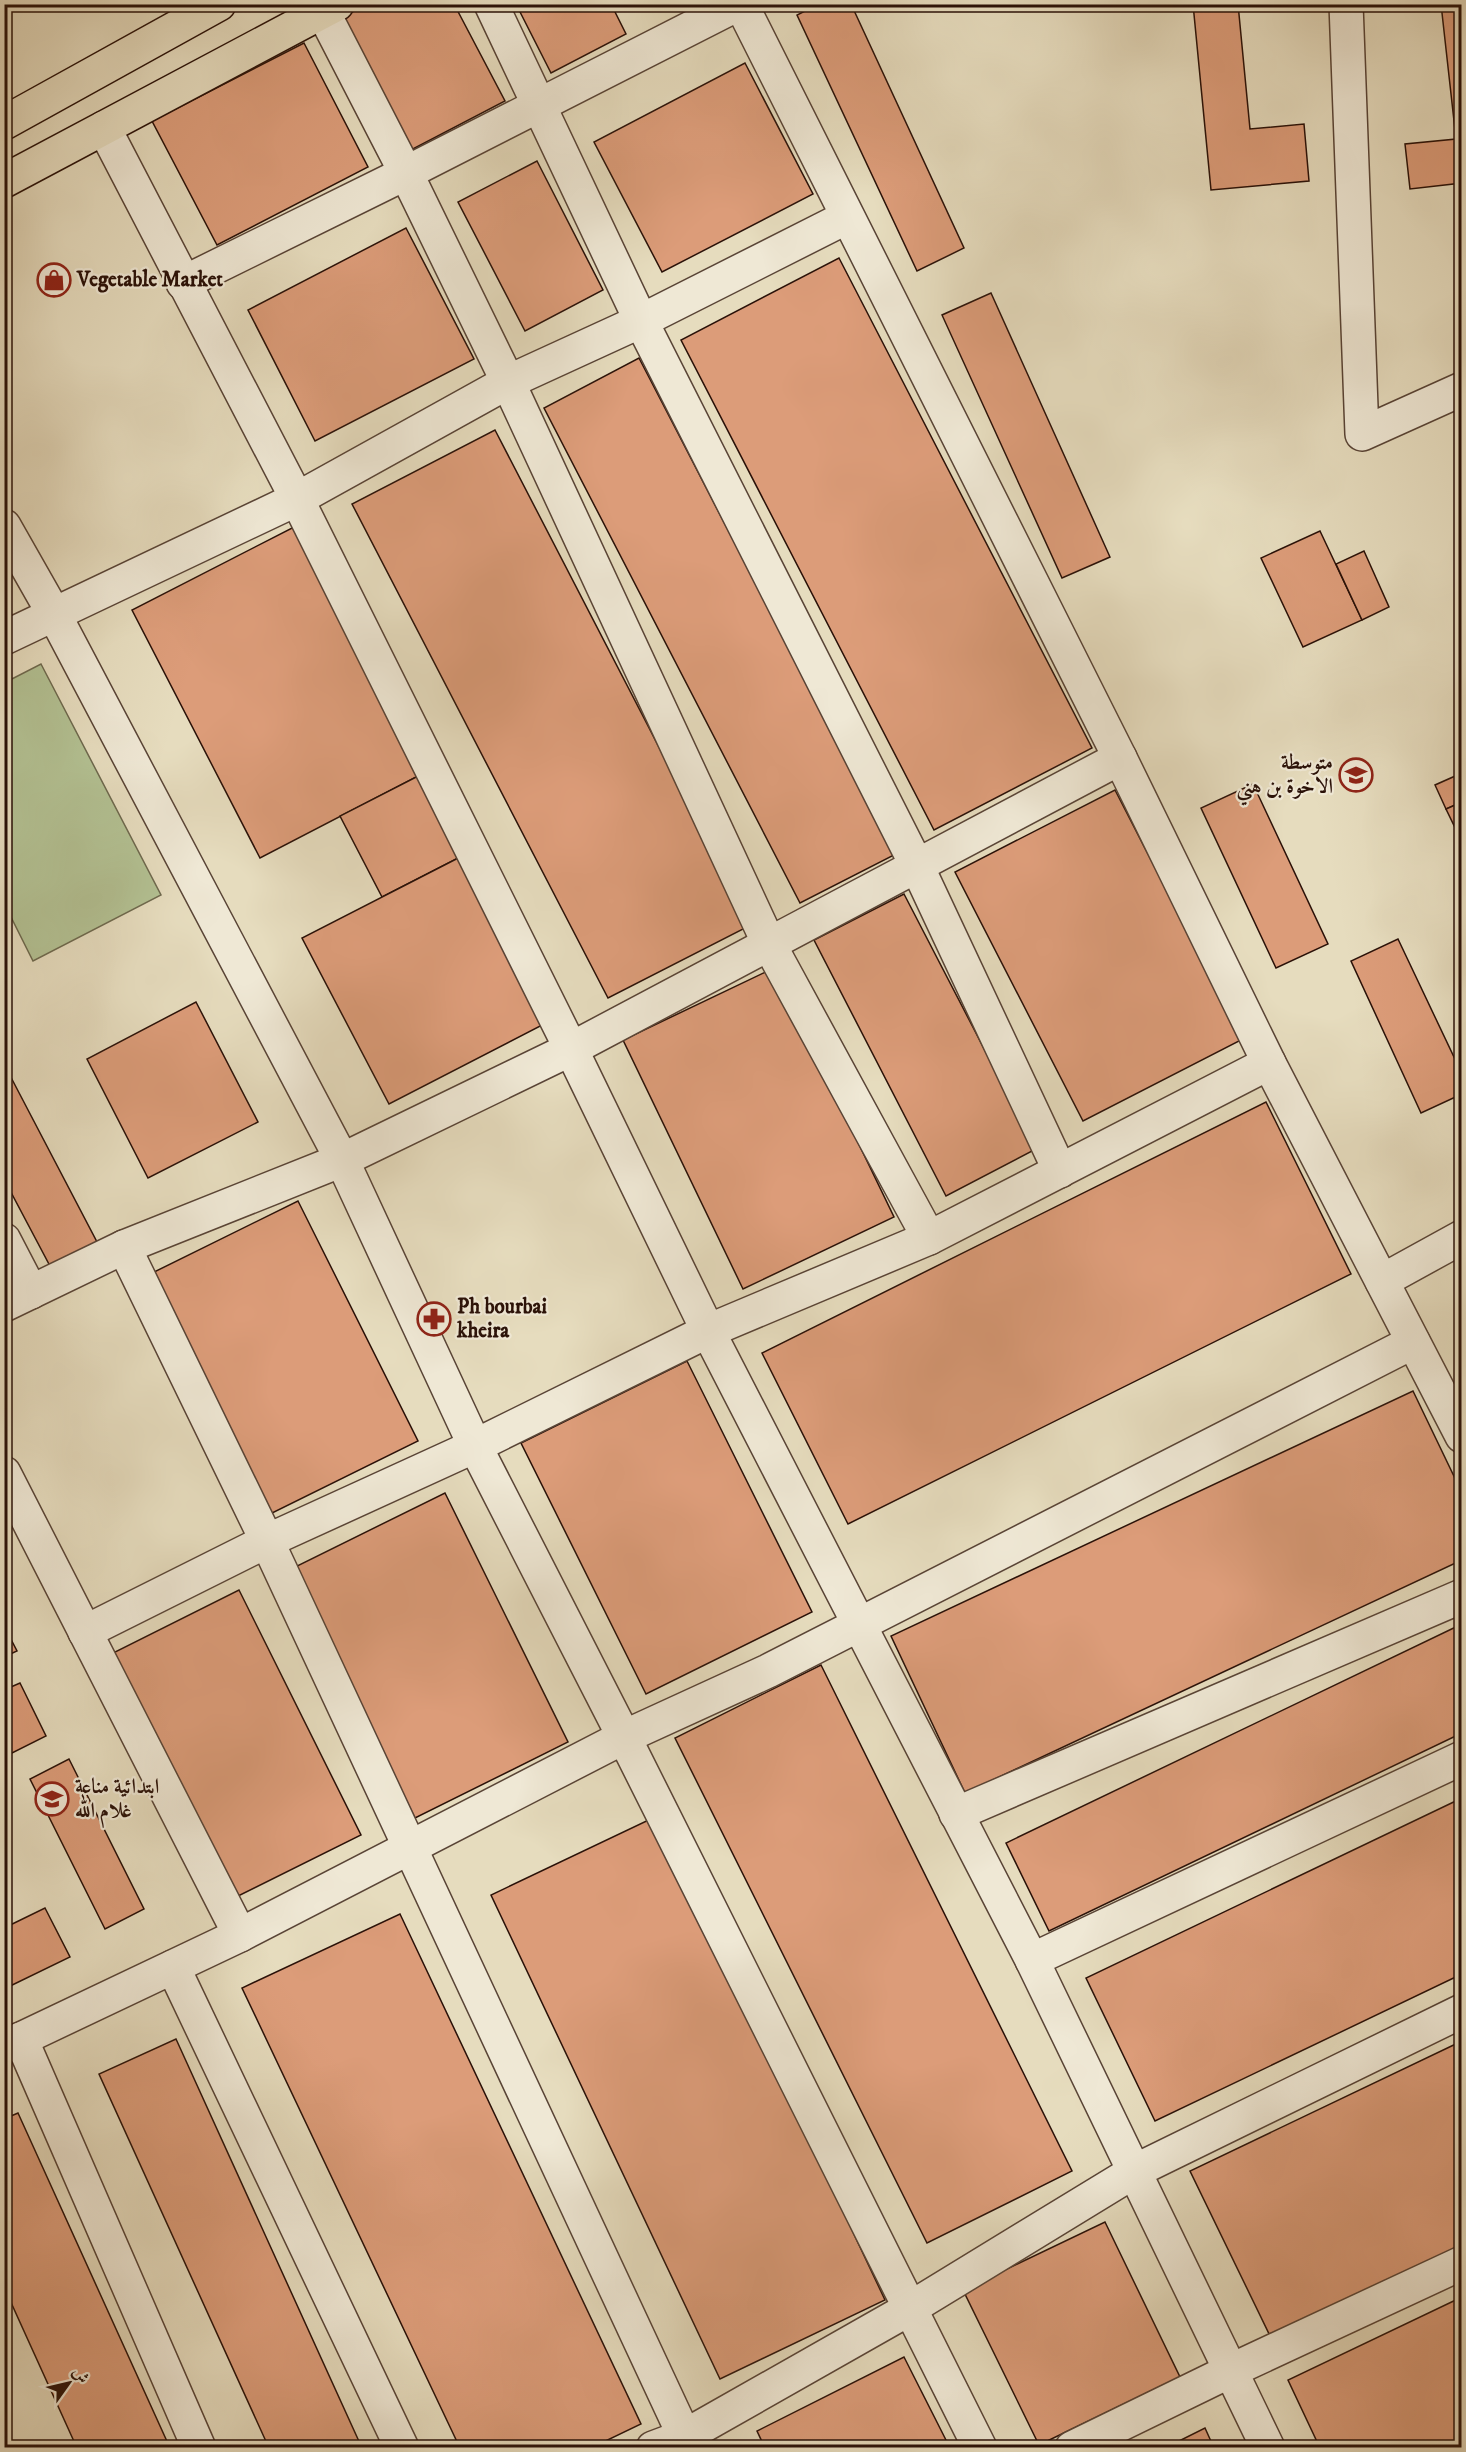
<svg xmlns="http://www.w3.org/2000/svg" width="1466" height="2452" viewBox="0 0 1466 2452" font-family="'IM FELL DW Pica',Amiri,serif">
  <rect width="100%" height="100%" fill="#e6dcbe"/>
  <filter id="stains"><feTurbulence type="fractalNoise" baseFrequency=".00333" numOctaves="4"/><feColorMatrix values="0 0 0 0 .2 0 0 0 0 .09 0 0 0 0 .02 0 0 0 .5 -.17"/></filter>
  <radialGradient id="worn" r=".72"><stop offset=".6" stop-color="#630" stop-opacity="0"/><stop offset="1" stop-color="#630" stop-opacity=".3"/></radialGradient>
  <polygon fill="#b3c193" stroke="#6e694e" stroke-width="1.5" points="41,664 161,895 33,961 5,905 4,683"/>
  <g fill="#dc9c79" stroke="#2a1108" stroke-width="1.5">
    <polygon points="367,4 454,4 505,101 411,150 343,17"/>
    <polygon points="516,4 611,4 626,34 551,73"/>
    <polygon points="819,4 851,4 964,248 917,271 797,15"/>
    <polygon points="1193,4 1238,4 1250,129 1304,124 1309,181 1211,190"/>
    <polygon points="1441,4 1462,4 1462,183 1410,189 1405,144 1456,139"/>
    <polygon points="304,43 368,167 217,245 152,121"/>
    <polygon points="745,63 813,194 662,272 594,142"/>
    <polygon points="537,161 603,290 525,331 458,202"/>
    <polygon points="406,228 474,359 315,441 248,310"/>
    <polygon points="839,258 1092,748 934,830 681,340"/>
    <polygon points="991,293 1110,557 1062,578 942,315"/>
    <polygon points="639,358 896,854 800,903 544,408"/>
    <polygon points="495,430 751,925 608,998 352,504"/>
    <polygon points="296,526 424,773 260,858 132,610"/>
    <polygon points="1320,531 1362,620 1303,647 1261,558"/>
    <polygon points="1364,551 1389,607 1362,620 1336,564"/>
    <polygon points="424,773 466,854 382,897 340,816"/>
    <polygon points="1462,773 1462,802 1446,809 1435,785"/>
    <polygon points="1253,784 1328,944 1276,968 1201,808"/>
    <polygon points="1115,790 1243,1039 1083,1121 955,872"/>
    <polygon points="1462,802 1462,842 1446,809"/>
    <polygon points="466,854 552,1020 389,1104 302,938"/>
    <polygon points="904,894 1036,1149 946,1196 814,940"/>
    <polygon points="1398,939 1462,1074 1462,1094 1421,1113 1351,961"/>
    <polygon points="774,968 894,1217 743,1289 623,1040"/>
    <polygon points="196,1002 258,1122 148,1178 87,1059"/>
    <polygon points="4,1064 97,1242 50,1266 4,1179"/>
    <polygon points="1266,1102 1351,1274 848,1524 762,1353"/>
    <polygon points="298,1201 418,1441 262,1518 142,1278"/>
    <polygon points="687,1361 812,1612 646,1694 521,1443"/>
    <polygon points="1413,1391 1462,1493 1462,1560 965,1793 891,1636"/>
    <polygon points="445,1493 568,1742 415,1818 291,1569"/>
    <polygon points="239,1590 361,1835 224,1903 103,1658"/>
    <polygon points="1462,1624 1462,1733 1049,1931 1006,1843"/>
    <polygon points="4,1626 17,1651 4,1657"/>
    <polygon points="821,1665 1072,2171 927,2243 675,1738"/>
    <polygon points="20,1683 46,1736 10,1754 4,1743 4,1690"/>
    <polygon points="69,1759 144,1909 105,1929 30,1779"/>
    <polygon points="1462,1798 1462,1974 1155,2121 1086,1978"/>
    <polygon points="657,1816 885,2300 720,2379 491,1895"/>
    <polygon points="45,1908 70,1957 4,1989 4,1928"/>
    <polygon points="400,1914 641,2424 591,2448 460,2448 242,1988"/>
    <polygon points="176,2039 362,2448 269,2448 99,2074"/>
    <polygon points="1462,2041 1462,2252 1273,2342 1190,2171"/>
    <polygon points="18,2113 170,2448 77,2448 4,2287 4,2119"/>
    <polygon points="1105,2222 1180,2377 1039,2445 963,2290"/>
    <polygon points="1462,2297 1462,2448 1320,2448 1288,2380"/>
    <polygon points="904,2357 950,2448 765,2448 757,2431"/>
    <polygon points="1205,2428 1214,2448 1165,2448"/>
  </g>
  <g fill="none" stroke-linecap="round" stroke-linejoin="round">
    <g stroke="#594436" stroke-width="36">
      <g id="minor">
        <polyline points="491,4 641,321 916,864 1060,1171"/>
        <polyline points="741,4 1120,758 1269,1063 1462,1436"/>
        <polyline points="1346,4 1362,434 1462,389"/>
        <polyline points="323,12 406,173 508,382 769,944 929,1238"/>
        <polyline points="104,128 297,499 571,1049 708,1331 1032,1960 1268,2448"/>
        <polyline points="183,283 406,173 738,4"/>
        <polyline points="4,526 54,614 342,1160 475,1446 624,1737 980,2448"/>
        <polyline points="4,638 297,499 508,382 641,321 847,217"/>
        <polyline points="4,1240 31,1292"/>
        <polyline points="124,1247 267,1541 690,2448"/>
        <polyline points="1382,1281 1462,1237"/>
        <polyline points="4,1305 124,1247 342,1160 571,1049 1120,758"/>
        <polyline points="4,1473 240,1935"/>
        <polyline points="85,1632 267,1541 475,1446 708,1331 929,1238 1269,1063"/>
        <polyline points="956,1814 1462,1596"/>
        <polyline points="1032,1960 1462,1758"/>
        <polyline points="173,1967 402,2448"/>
        <polyline points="21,2039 199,2448"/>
        <polyline points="4,2047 240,1935 624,1737 768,1671 1413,1342"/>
        <polyline points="653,2448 685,2436 909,2309 1135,2171 1462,2011"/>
        <polyline points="1072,2448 1230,2371 1462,2263"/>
      </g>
    </g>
    <g stroke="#2a1108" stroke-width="36">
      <g id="major">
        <polyline points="4,123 219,4"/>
        <polyline points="4,181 337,4"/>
      </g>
    </g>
    <use href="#minor" stroke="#efe8d5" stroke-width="33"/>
    <use href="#major" stroke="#e6dcbe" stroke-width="33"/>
  </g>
  <defs>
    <g id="shop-ring" transform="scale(1.725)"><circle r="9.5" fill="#efe8d5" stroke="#8f2418" stroke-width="1.5"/><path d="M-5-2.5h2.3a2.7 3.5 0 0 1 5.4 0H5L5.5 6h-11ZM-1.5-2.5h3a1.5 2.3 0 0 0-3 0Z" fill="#8f2418"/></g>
    <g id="school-ring" transform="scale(1.725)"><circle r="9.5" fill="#efe8d5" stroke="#8f2418" stroke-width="1.5"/><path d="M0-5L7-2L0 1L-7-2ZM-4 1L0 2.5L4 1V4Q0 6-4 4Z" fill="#8f2418"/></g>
    <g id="pharmacy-ring" transform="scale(1.725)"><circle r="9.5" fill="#efe8d5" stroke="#8f2418" stroke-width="1.5"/><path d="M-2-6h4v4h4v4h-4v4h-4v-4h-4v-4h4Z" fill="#8f2418"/></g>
  </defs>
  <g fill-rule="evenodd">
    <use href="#shop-ring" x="54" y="280"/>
    <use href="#school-ring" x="1356" y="775"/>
    <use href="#pharmacy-ring" x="434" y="1319"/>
    <use href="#school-ring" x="52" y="1799"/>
  </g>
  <g text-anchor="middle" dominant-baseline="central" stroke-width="4.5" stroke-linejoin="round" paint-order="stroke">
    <g font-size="21" font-weight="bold" fill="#2a1108" stroke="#efe8d5" text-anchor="start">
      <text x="77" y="280">Vegetable Market</text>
      <text x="1333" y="763" text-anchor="end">متوسطة<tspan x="1333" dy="24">الاخوة بن هني</tspan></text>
      <text x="457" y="1307">Ph bourbai<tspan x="457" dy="24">kheira</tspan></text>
      <text x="75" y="1787">ابتدائية مناعة<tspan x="75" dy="24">غلام الله</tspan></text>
    </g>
  </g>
  <rect width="1466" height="2452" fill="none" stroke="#e6dcbe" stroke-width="24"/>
  <rect x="6" y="6" width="1454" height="2440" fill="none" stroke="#2a1108" stroke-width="3"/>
  <rect x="12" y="12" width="1442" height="2428" fill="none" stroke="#2a1108" stroke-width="1.5"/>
  <g transform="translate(69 2383) rotate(56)" stroke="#efe8d5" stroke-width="4.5" paint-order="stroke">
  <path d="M0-4.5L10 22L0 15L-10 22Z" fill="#2a1108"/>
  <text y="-9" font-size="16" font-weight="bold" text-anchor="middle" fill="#2a1108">ش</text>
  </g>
  <rect width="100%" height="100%" filter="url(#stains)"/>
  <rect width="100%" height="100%" fill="url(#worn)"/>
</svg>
